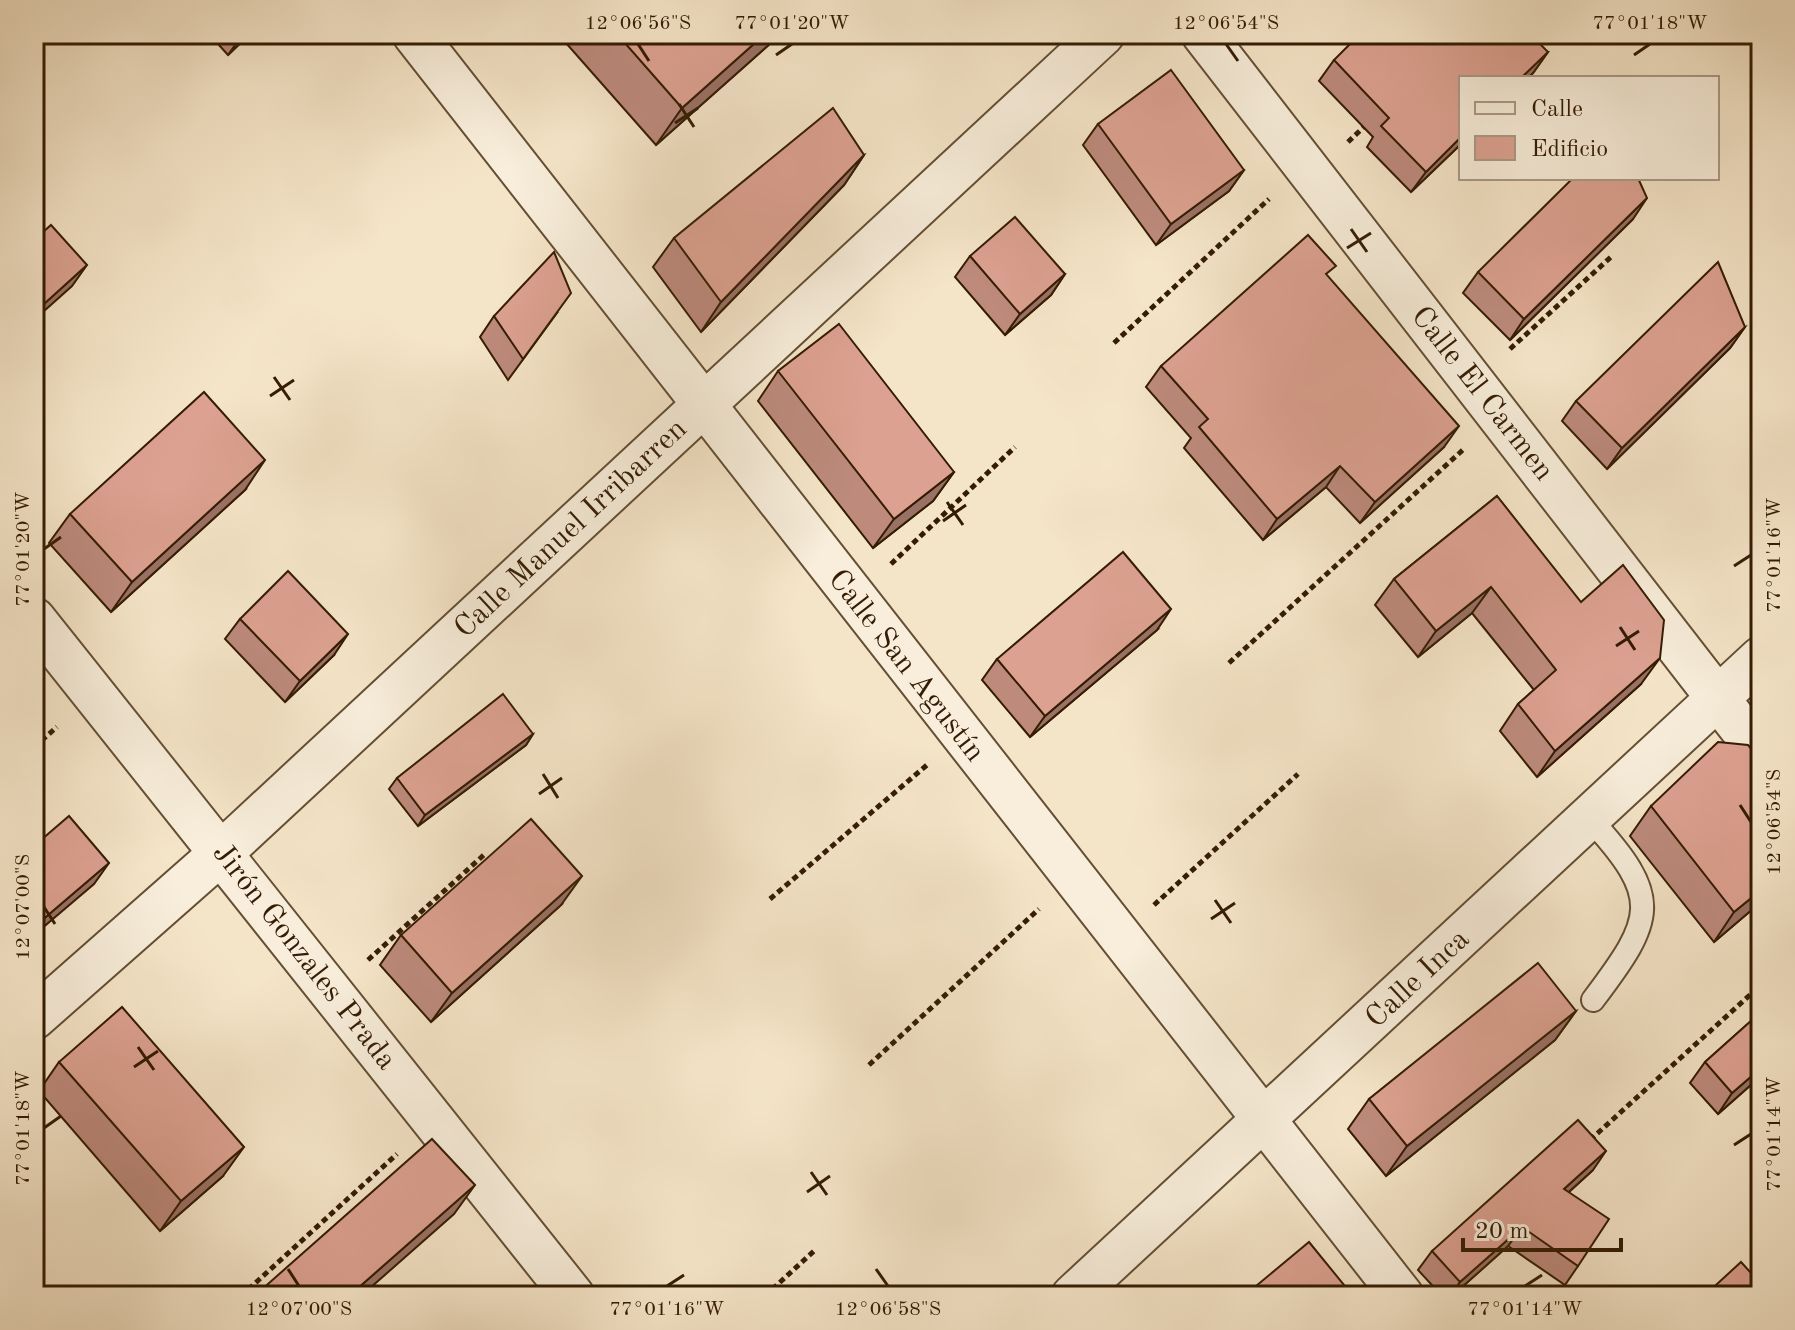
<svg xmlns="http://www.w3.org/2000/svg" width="1795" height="1330" viewBox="0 0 1795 1330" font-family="'Old Standard TT',serif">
  <rect width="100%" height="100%" fill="#f5e5c8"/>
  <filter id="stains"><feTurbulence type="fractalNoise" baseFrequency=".0025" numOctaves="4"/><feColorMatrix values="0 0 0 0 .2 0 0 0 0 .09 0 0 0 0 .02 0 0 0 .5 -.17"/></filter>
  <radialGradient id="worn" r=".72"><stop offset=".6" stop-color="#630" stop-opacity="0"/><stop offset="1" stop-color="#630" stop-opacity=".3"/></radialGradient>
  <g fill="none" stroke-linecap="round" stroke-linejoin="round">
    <g stroke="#644e34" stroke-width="26">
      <path id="lane" d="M1590,819C1663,898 1655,918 1593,1000"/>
    </g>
    <g stroke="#644e34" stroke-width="46">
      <g id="street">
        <polyline points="414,34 1402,1296"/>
        <polyline points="1203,34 1761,754"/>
        <polyline points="34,619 573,1296"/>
        <polyline points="34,1018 221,853 1103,34"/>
        <polyline points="1073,1296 1761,658"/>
      </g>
    </g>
    <g stroke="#341c03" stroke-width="5" stroke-dasharray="6 4" stroke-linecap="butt">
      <polyline points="1348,142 1367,124"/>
      <polyline points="1114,343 1269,199"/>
      <polyline points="1510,349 1611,257"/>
      <polyline points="891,564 1015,447"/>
      <polyline points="1229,663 1465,448"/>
      <polyline points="34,747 57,727"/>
      <polyline points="770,899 927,765"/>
      <polyline points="1154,905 1298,774"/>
      <polyline points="368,960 486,853"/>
      <polyline points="869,1065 1039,909"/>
      <polyline points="1590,1140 1761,985"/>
      <polyline points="241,1296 397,1154"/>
      <polyline points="765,1296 814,1251"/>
    </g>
    <use href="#lane" stroke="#f8eedb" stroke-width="22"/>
    <use href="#street" stroke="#f8eedb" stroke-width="42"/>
  </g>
  <g fill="#bd8a7c" stroke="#341c03" stroke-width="2">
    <polygon points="209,34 250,34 228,55"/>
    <polygon points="558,34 781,34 656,145"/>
    <polygon points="1548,52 1533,73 1528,78 1461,78 1461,144 1411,192 1367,147 1373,137 1319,81 1334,60"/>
    <polygon points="1098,124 1244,170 1229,191 1156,245 1083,145"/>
    <polygon points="864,155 844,185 701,332 653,267 674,238"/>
    <polygon points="1633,219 1510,340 1463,293 1478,272"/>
    <polygon points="970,256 1065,274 1051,295 1005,335 955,277"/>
    <polygon points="1328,277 1444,447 1360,523 1326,487 1263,540 1184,448 1191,438 1146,387 1161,366"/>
    <polygon points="557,313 508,380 480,337 494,316"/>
    <polygon points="1745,327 1730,348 1607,469 1562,421 1576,401"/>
    <polygon points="778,371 954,472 933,501 873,548 758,401"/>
    <polygon points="245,490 111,612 49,543 70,514"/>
    <polygon points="1497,496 1641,684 1537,777 1500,731 1518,704 1534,690 1472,613 1418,657 1375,605 1394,579"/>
    <polygon points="240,619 334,655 285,702 225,639"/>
    <polygon points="1157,630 1030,737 982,680 997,659"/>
    <polygon points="533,734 526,745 418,826 389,789 397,778"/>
    <polygon points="1651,806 1761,902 1714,942 1630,836"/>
    <polygon points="561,905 431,1022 380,965 401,935"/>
    <polygon points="1576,1011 1555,1040 1386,1176 1348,1129 1369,1099"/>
    <polygon points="1761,1012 1761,1076 1718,1114 1690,1083 1705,1062"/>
    <polygon points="59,1062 223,1176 160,1231 39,1091"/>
    <polygon points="1593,1170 1569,1192 1578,1266 1565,1285 1508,1246 1452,1296 1442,1296 1418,1270 1432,1251"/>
  </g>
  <g fill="#9a7165" stroke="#341c03" stroke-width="2">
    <polygon points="244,34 250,34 228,55 240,38"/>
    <polygon points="765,34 781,34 656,145 682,108"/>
    <polygon points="1548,52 1533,73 1528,78 1521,78"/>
    <polygon points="1461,137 1461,144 1411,192 1426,172"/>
    <polygon points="864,155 844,185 701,332 721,302"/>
    <polygon points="1244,170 1229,191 1156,245 1171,224"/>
    <polygon points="1647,198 1633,219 1510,340 1524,319"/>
    <polygon points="87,265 72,286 34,320 34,313"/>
    <polygon points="1065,274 1051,295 1005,335 1020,314"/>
    <polygon points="1745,327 1730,348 1607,469 1622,448"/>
    <polygon points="1459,426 1444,447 1360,523 1375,502"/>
    <polygon points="265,460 245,490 111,612 132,582"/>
    <polygon points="1340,466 1326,487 1263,540 1277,519"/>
    <polygon points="954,472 933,501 873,548 894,519"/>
    <polygon points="1491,587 1472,613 1418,657 1436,631"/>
    <polygon points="1171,609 1157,630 1030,737 1045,716"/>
    <polygon points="348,634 334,655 285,702 300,681"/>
    <polygon points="1660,658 1641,684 1537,777 1555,751"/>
    <polygon points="533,734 526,745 418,826 425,815"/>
    <polygon points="109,863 94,884 34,935 34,927"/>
    <polygon points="582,876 561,905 431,1022 452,993"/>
    <polygon points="1761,890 1761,902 1714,942 1734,912"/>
    <polygon points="1576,1011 1555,1040 1386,1176 1407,1146"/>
    <polygon points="1761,1068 1761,1076 1718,1114 1732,1093"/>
    <polygon points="244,1147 223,1176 160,1231 181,1201"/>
    <polygon points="1606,1151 1593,1170 1551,1208 1564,1189"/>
    <polygon points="475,1185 454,1214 361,1296 349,1296"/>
    <polygon points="1522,1227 1508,1246 1452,1296 1450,1296 1460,1282"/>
  </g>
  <g fill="#dca190" stroke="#341c03" stroke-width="2">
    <polygon points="617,34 765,34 682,108"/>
    <polygon points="1360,34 1530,34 1548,52 1521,78 1461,78 1461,137 1426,172 1381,126 1389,118 1334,60"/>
    <polygon points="1171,70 1244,170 1171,224 1098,124"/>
    <polygon points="833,108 864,155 721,302 674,238"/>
    <polygon points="1573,178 1638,178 1647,198 1524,319 1478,272"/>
    <polygon points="1015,217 1065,274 1020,314 970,256"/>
    <polygon points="51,225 87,265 34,313 34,240"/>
    <polygon points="1308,235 1336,266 1326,274 1459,426 1375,502 1340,466 1277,519 1199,427 1208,419 1161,366"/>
    <polygon points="554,252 571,293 523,359 494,316"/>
    <polygon points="1718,262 1745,327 1622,448 1576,401"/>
    <polygon points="839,324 954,472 894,519 778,371"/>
    <polygon points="204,392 265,460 132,582 70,514"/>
    <polygon points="1497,496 1581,602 1623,565 1664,620 1660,658 1555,751 1518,704 1556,670 1491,587 1436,631 1394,579"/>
    <polygon points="1123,552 1171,609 1045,716 997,659"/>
    <polygon points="288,571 348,634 300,681 240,619"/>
    <polygon points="503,694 533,734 425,815 397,778"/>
    <polygon points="1718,742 1748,745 1761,760 1761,890 1734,912 1651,806"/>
    <polygon points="69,816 109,863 34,927 34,846"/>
    <polygon points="531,819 582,876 452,993 401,935"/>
    <polygon points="1538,963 1576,1011 1407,1146 1369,1099"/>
    <polygon points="122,1007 244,1147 181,1201 59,1062"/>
    <polygon points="1761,1012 1761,1068 1732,1093 1705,1062"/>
    <polygon points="1578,1120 1606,1151 1564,1189 1609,1219 1578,1266 1522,1227 1460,1282 1432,1251"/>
    <polygon points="432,1139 475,1185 349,1296 264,1296 260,1291"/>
    <polygon points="1309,1242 1353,1296 1244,1296"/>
    <polygon points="1741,1262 1761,1284 1761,1296 1704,1296"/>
  </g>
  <path fill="none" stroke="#341c03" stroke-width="3" d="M638,44L649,61M1226,44L1238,61M776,55L792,44M1634,55L1650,44M679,104L694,127M675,123L698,108M1351,229L1367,252M1347,248L1371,233M274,377L290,400M270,396L294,380M947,502L963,525M943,521L966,505M44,549L61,537M1734,566L1751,555M1620,627L1635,650M1616,646L1639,631M543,774L558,798M539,794L562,778M1740,805L1751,822M1215,900L1231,923M44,907L55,924M1211,919L1235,903M138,1047L154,1070M134,1067L158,1051M44,1128L61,1116M1734,1145L1751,1134M811,1172L827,1195M807,1192L830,1176M288,1269L299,1286M876,1269L888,1286M667,1286L684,1275M1525,1286L1542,1275"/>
  <g text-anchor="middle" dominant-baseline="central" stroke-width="6" stroke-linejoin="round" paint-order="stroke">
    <g font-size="30" fill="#341c03" stroke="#f8eedb">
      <text transform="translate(1482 394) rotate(52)">Calle El Carmen</text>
      <text transform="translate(571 529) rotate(-43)">Calle Manuel Irribarren</text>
      <text transform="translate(906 666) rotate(52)">Calle San Agustín</text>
      <text transform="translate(304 957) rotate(52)">Jirón Gonzales Prada</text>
      <text transform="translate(1418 979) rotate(-43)">Calle Inca</text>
    </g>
  </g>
  <rect width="1795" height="1330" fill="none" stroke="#f5e5c8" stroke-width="88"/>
  <rect x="1459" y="76" width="260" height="104" fill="#f8eedb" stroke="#aa9a85" stroke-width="2"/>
  <rect x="1475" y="102" width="40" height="12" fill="#f8eedb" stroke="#aa9a85" stroke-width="2"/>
  <text x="1531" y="116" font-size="24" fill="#341c03">Calle</text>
  <rect x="1475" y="136" width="40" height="24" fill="#dca190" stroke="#aa9a85" stroke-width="2"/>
  <text x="1531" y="156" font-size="24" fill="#341c03">Edificio</text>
  <path d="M1463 1238v12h158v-12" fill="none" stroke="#341c03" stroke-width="4"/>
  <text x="1475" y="1238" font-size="24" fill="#341c03" stroke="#f8eedb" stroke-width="6" paint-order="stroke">20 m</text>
  <rect x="44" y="44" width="1707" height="1242" fill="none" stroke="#341c03" stroke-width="3"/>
  <g font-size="20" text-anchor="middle" fill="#341c03">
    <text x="638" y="29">12°06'56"S</text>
    <text x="792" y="29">77°01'20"W</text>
    <text x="1226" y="29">12°06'54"S</text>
    <text x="1650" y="29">77°01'18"W</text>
    <text transform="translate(22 549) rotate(-90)" y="7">77°01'20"W</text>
    <text transform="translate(1773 555) rotate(-90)" y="7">77°01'16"W</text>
    <text transform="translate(1773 822) rotate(-90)" y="7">12°06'54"S</text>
    <text transform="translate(22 907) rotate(-90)" y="7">12°07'00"S</text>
    <text transform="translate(22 1128) rotate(-90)" y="7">77°01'18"W</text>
    <text transform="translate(1773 1134) rotate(-90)" y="7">77°01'14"W</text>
    <text x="299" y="1315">12°07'00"S</text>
    <text x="667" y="1315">77°01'16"W</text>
    <text x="888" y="1315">12°06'58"S</text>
    <text x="1525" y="1315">77°01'14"W</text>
  </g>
  <rect width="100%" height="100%" filter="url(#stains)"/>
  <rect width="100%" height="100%" fill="url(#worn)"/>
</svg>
